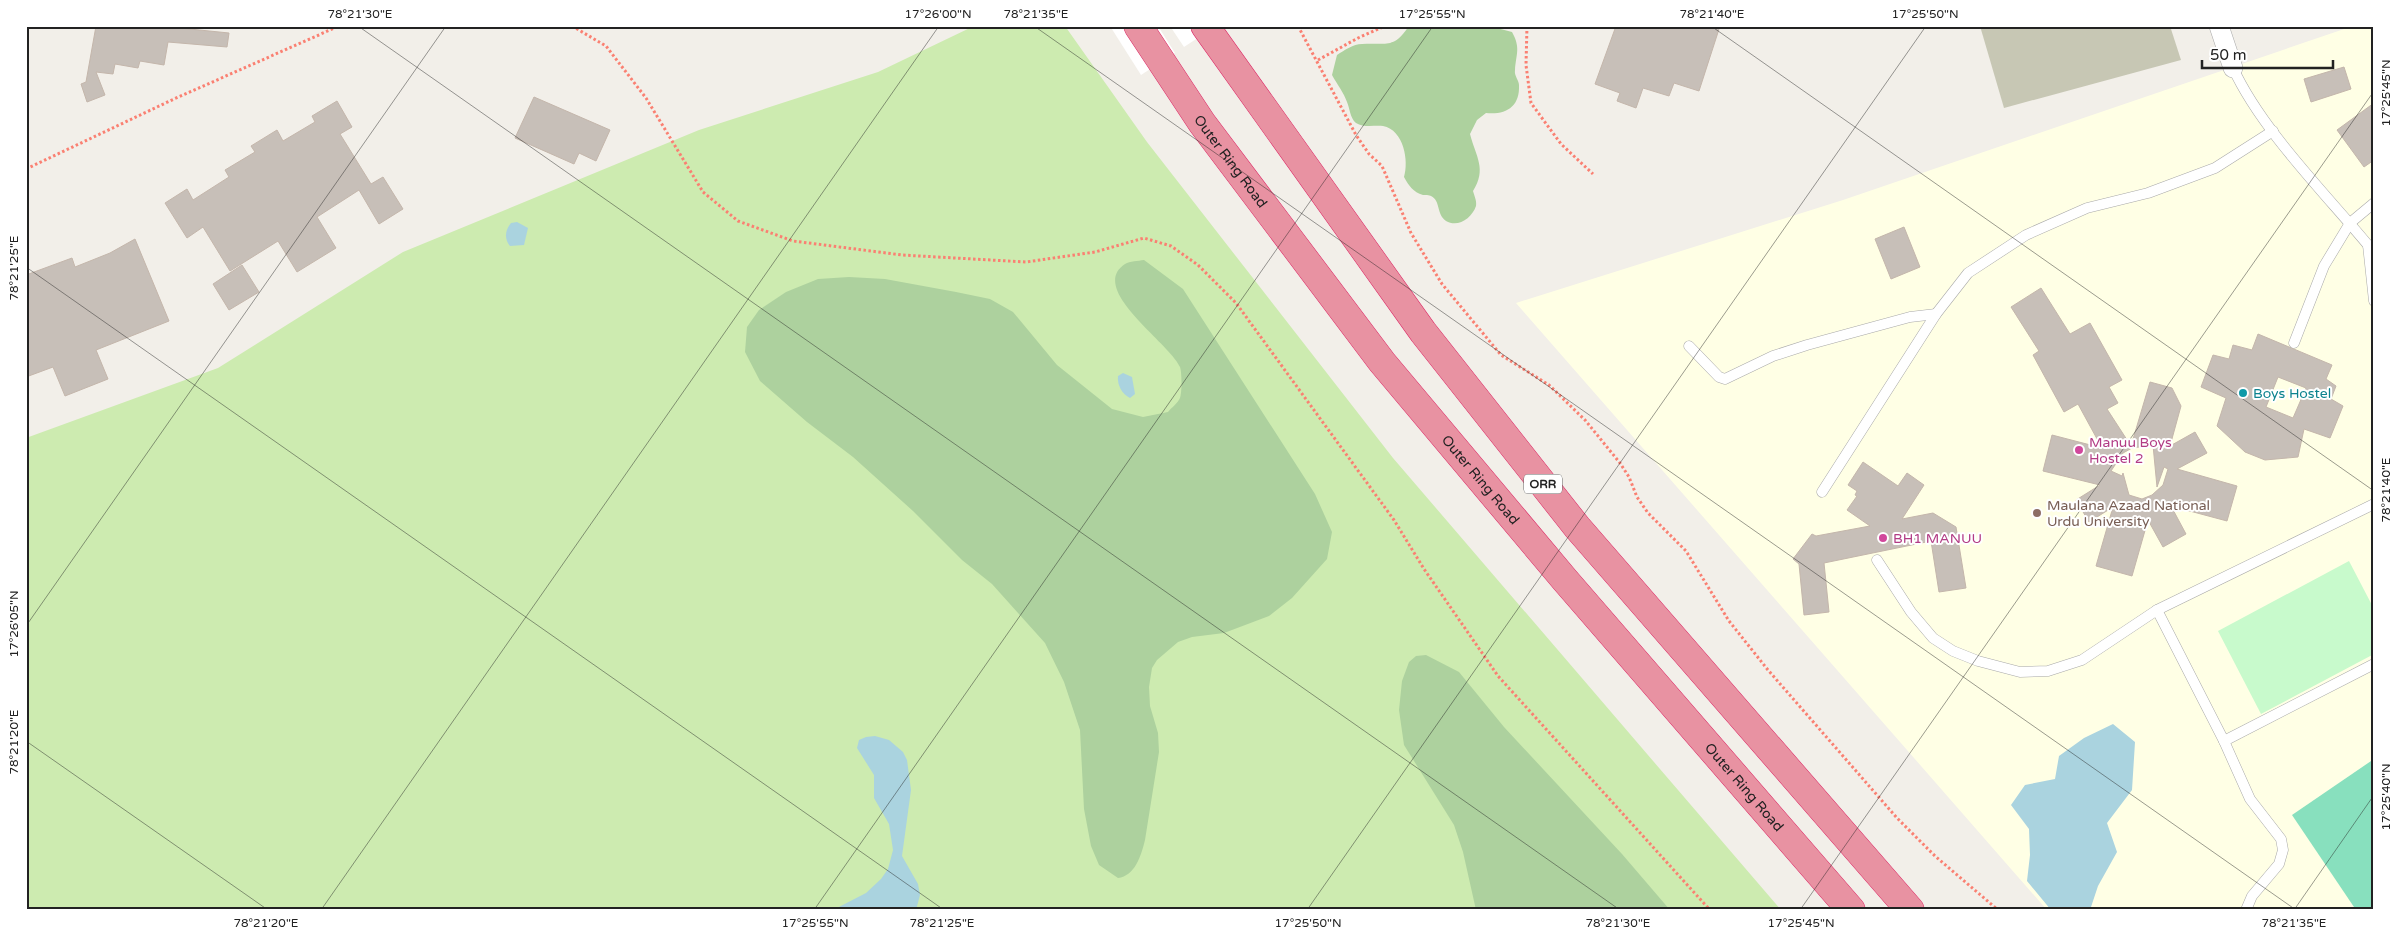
<svg xmlns="http://www.w3.org/2000/svg" width="2400" height="936" viewBox="0 0 2400 936" font-family="'Varela Round',sans-serif">
  <rect width="100%" height="100%" fill="#f2efe9"/>
  <polygon fill="#ffffe5" points="2353,26 2374,26 2374,910 2047,910 1516,303 1843,200"/>
  <polygon fill="#c7c7b4" points="1980,26 2170,26 2181,60 2004,108"/>
  <polygon fill="#cdebb0" points="974,26 1065,26 1147,142 1393,458 1781,910 26,910 26,438 218,368 403,252 699,130 878,72"/>
  <g fill="#add19e">
    <path d="M1409,26H1489L1512,32C1521,48 1516,54 1515,70C1514,76 1519,80 1519,85C1520,107 1506,115 1486,113L1477,120L1470,134C1476,157 1487,169 1473,191C1474,195 1477,201 1476,206C1472,218 1458,228 1446,221C1436,214 1441,201 1431,196C1430,195 1424,195 1423,195C1413,192 1409,186 1404,177C1409,161 1404,130 1383,126C1374,125 1364,128 1356,123C1350,118 1350,109 1347,102C1344,93 1337,84 1332,75L1337,55C1345,50 1353,44 1362,44C1386,42 1393,50 1409,26Z"/>
    <path d="M1144,260L1183,289L1315,494L1332,532L1327,559L1292,598L1269,616L1224,633L1192,637L1178,642L1157,660L1152,668L1149,687L1150,706L1158,733L1159,752L1145,840C1141,856 1135,876 1118,878L1099,865L1091,846L1084,809L1080,730L1064,682L1045,643L992,584L962,560L913,511L853,457L807,422L760,381L745,352L747,327L759,310L786,292L818,279L849,277L885,279L956,292L990,299L1013,312L1057,365L1112,409L1143,417L1168,412C1171,408 1178,403 1180,398C1182,392 1182,373 1180,367C1170,343 1087,289 1125,264C1130,261 1138,261 1144,260Z"/>
    <polygon points="1426,655 1459,672 1504,727 1622,854 1670,910 1476,910 1463,852 1454,825 1404,745 1399,710 1402,681 1409,662 1416,656"/>
  </g>
  <polygon fill="#c8facc" points="2349,561 2374,609 2374,654 2261,714 2218,631"/>
  <polygon fill="#88e0be" points="2374,759 2374,910 2356,910 2292,815"/>
  <g fill="#aad3df">
    <path d="M517,222L528,228L524,245L510,246C504,239 505,230 511,223Z"/>
    <path d="M1123,373L1132,377L1135,394L1130,398C1122,394 1117,385 1118,376Z"/>
    <polygon points="2113,724 2135,742 2132,790 2107,823 2117,852 2098,886 2090,910 2051,910 2027,881 2030,855 2029,829 2011,805 2025,785 2055,779 2059,756 2084,738"/>
    <polygon points="866,737 875,736 889,740 903,752 907,760 911,790 902,856 918,884 920,895 916,910 833,910 866,893 881,879 888,869 893,850 889,824 874,798 874,775 857,748 859,740"/>
  </g>
  <g fill="#fff">
    <polygon points="1110,26 1158,26 1175,53 1141,75"/>
    <polygon points="1170,26 1216,26 1184,47"/>
  </g>
  <g fill="#c7bfb8" stroke="#c4b6ab" fill-rule="evenodd">
    <polygon points="96,26 160,26 229,33 227,47 168,42 164,65 140,61 138,68 115,64 113,74 96,72 105,95 87,102 81,84 86,82"/>
    <polygon points="1616,26 1720,26 1699,91 1674,83 1669,96 1643,88 1636,108 1617,101 1620,93 1595,84"/>
    <polygon points="2344,67 2351,89 2311,102 2304,79"/>
    <polygon points="534,97 610,130 596,161 579,153 574,164 515,138"/>
    <polygon points="337,101 352,127 340,134 371,184 383,177 403,209 379,224 359,190 317,217 336,248 297,272 278,241 230,271 203,227 187,238 165,203 187,189 193,200 229,177 225,170 255,152 251,146 277,130 283,141 315,122 312,116"/>
    <polygon points="2374,103 2374,160 2364,167 2337,130"/>
    <polygon points="1904,227 1920,267 1891,279 1875,239"/>
    <polygon points="135,239 169,321 96,350 108,379 65,396 53,367 26,377 26,275 72,258 75,267 110,253"/>
    <polygon points="242,265 259,292 229,310 213,284"/>
    <path d="M2041,288L2070,334L2090,323L2122,380L2109,387L2118,403L2107,409L2131,446L2150,382L2172,388L2181,406L2170,446L2195,432L2207,453L2177,469L2237,486L2227,521L2171,506L2186,534L2163,547L2148,520L2132,576L2096,566L2113,507L2089,522L2076,500L2100,485L2043,471L2052,435L2102,448L2078,404L2064,412L2033,355L2039,351L2011,307ZM2153,445L2157,487L2164,467L2168,469L2163,485L2152,495L2142,499L2129,495L2123,473L2122,476L2111,471L2123,453L2132,448Z"/>
    <path d="M2258,334L2332,365L2326,379L2336,386L2331,399L2343,406L2330,438L2304,429L2298,457L2265,460L2245,452L2217,426L2226,398L2201,387L2213,355L2229,359L2233,345L2252,350ZM2278,377L2306,388L2293,418L2266,407Z"/>
    <polygon points="1863,462 1898,486 1907,473 1924,485 1902,519 1933,513 1956,527 1966,588 1939,592 1931,541 1824,563 1829,612 1804,615 1799,564 1793,559 1812,534 1816,536 1870,526 1847,510 1857,496 1855,495 1857,491 1848,485"/>
  </g>
  <g fill="none" stroke-linecap="round" stroke-linejoin="round">
    <g stroke="#a9a9a9" stroke-width="11">
      <g id="lane">
        <path d="M2233,68C2261,129 2324,192 2368,245L2374,247"/>
        <polyline points="2368,245 2374,301"/>
        <polyline points="2294,343 2324,266 2350,223 2374,203"/>
        <polyline points="1689,346 1719,377 1725,379 1773,356 1807,345 1910,317 1936,314"/>
        <polyline points="1822,492 1936,314 1968,273 2026,235 2087,208 2148,193 2215,168 2273,131"/>
        <polyline points="1877,560 1911,612 1933,638 1953,651 1978,661 2020,672 2048,671 2082,660 2157,610 2374,504"/>
        <polyline points="2157,610 2224,741 2250,799 2281,839 2283,850 2279,864 2252,896 2246,910"/>
        <polyline points="2224,741 2374,664"/>
      </g>
    </g>
    <g stroke="#a9a9a9" stroke-width="20">
      <polyline id="street" points="2219,26 2233,68"/>
    </g>
    <g stroke="#dc2a67" stroke-width="29">
      <g id="highway">
        <path id="s1" d="M1138,26L1202,123L1382,362L1565,580L1851,910"/>
        <polyline points="1205,26 1423,332 1577,527 1910,910"/>
      </g>
    </g>
    <g stroke="#fa8072" stroke-width="3" stroke-dasharray="2.5 2.5" stroke-linecap="butt">
      <polyline points="572,26 606,46 646,98 703,192 738,221 793,241 902,255 1026,262 1095,252 1144,238 1171,246 1198,265 1236,303 1394,520 1424,569 1498,676 1710,910"/>
      <polyline points="1298,26 1356,135 1369,154 1382,166 1411,233 1442,284 1501,355 1549,385 1585,420 1620,463 1629,477 1637,497 1648,513 1686,551 1729,621 1768,670 1897,818 1935,856 1998,910"/>
      <polyline points="1527,26 1526,65 1531,103 1561,144 1593,174"/>
      <polyline points="1318,60 1358,38 1385,26"/>
      <polyline points="26,169 174,99 339,26"/>
    </g>
    <use href="#lane" stroke="#fff" stroke-width="10"/>
    <use href="#street" stroke="#fff" stroke-width="19"/>
    <use href="#highway" stroke="#e892a2" stroke-width="28"/>
  </g>
  <path fill="none" stroke="#222" stroke-width="1" stroke-opacity="0.45" d="M358,26L1620,910M1034,26L2296,910M1711,26L2374,491M26,267L944,910M26,626L446,26M26,741L268,910M321,910L939,26M814,910L1433,26M1307,910L1926,26M1800,910L2374,91M2294,910L2374,795"/>
  <circle fill="#0f9aa8" stroke="#fff" stroke-width="2" cx="2243" cy="393" r="5"/>
  <g fill="#d1479c" stroke="#fff" stroke-width="2">
    <circle cx="2079" cy="450" r="5"/>
    <circle cx="1883" cy="538" r="5"/>
  </g>
  <circle fill="#8d6e63" stroke="#fff" stroke-width="2" cx="2037" cy="513" r="5"/>
  <g text-anchor="middle" dominant-baseline="central" stroke-width="4" stroke-linejoin="round" paint-order="stroke">
    <rect fill="#fff" stroke="#646464" stroke-width="1" x="1524" y="474.5" width="38" height="19" rx="4"/>
    <g font-size="12" font-weight="bold" fill="#222">
      <text x="1543" y="484">ORR</text>
    </g>
    <g font-size="14" fill="#222" stroke="#fff">
      <text stroke="none"><textPath href="#s1" startOffset="164">Outer Ring Road</textPath></text>
      <text stroke="none"><textPath href="#s1" startOffset="569">Outer Ring Road</textPath></text>
      <text stroke="none"><textPath href="#s1" startOffset="974">Outer Ring Road</textPath></text>
    </g>
    <g font-size="14" fill="#0d838f" stroke="#fff" text-anchor="start">
      <text x="2253" y="393">Boys Hostel</text>
    </g>
    <g font-size="14" fill="#b23c85" stroke="#fff" text-anchor="start">
      <text x="2089" y="442">Manuu Boys<tspan x="2089" dy="16">Hostel 2</tspan></text>
      <text x="1893" y="538">BH1 MANUU</text>
    </g>
    <g font-size="14" fill="#785e54" stroke="#fff" text-anchor="start">
      <text x="2047" y="505">Maulana Azaad National<tspan x="2047" dy="16">Urdu University</tspan></text>
    </g>
  </g>
  <rect width="2400" height="936" fill="none" stroke="#ffffff" stroke-width="55"/>
  <path d="M2202 60v8h131v-8" fill="none" stroke="#222222" stroke-width="2.5"/>
  <text x="2210" y="60" font-size="15" fill="#222222" stroke="#ffffff" stroke-width="4" paint-order="stroke">50 m</text>
  <rect x="28" y="28" width="2344" height="880" fill="none" stroke="#222" stroke-width="2"/>
  <g font-size="12" text-anchor="middle" fill="#222">
    <text x="360" y="18">78°21'30"E</text>
    <text x="938" y="18">17°26'00"N</text>
    <text x="1036" y="18">78°21'35"E</text>
    <text x="1432" y="18">17°25'55"N</text>
    <text x="1712" y="18">78°21'40"E</text>
    <text x="1925" y="18">17°25'50"N</text>
    <text transform="translate(2386 93) rotate(-90)" y="4">17°25'45"N</text>
    <text transform="translate(14 268) rotate(-90)" y="4">78°21'25"E</text>
    <text transform="translate(2386 490) rotate(-90)" y="4">78°21'40"E</text>
    <text transform="translate(14 624) rotate(-90)" y="4">17°26'05"N</text>
    <text transform="translate(14 742) rotate(-90)" y="4">78°21'20"E</text>
    <text transform="translate(2386 797) rotate(-90)" y="4">17°25'40"N</text>
    <text x="266" y="927">78°21'20"E</text>
    <text x="815" y="927">17°25'55"N</text>
    <text x="942" y="927">78°21'25"E</text>
    <text x="1308" y="927">17°25'50"N</text>
    <text x="1618" y="927">78°21'30"E</text>
    <text x="1801" y="927">17°25'45"N</text>
    <text x="2294" y="927">78°21'35"E</text>
  </g>
</svg>
